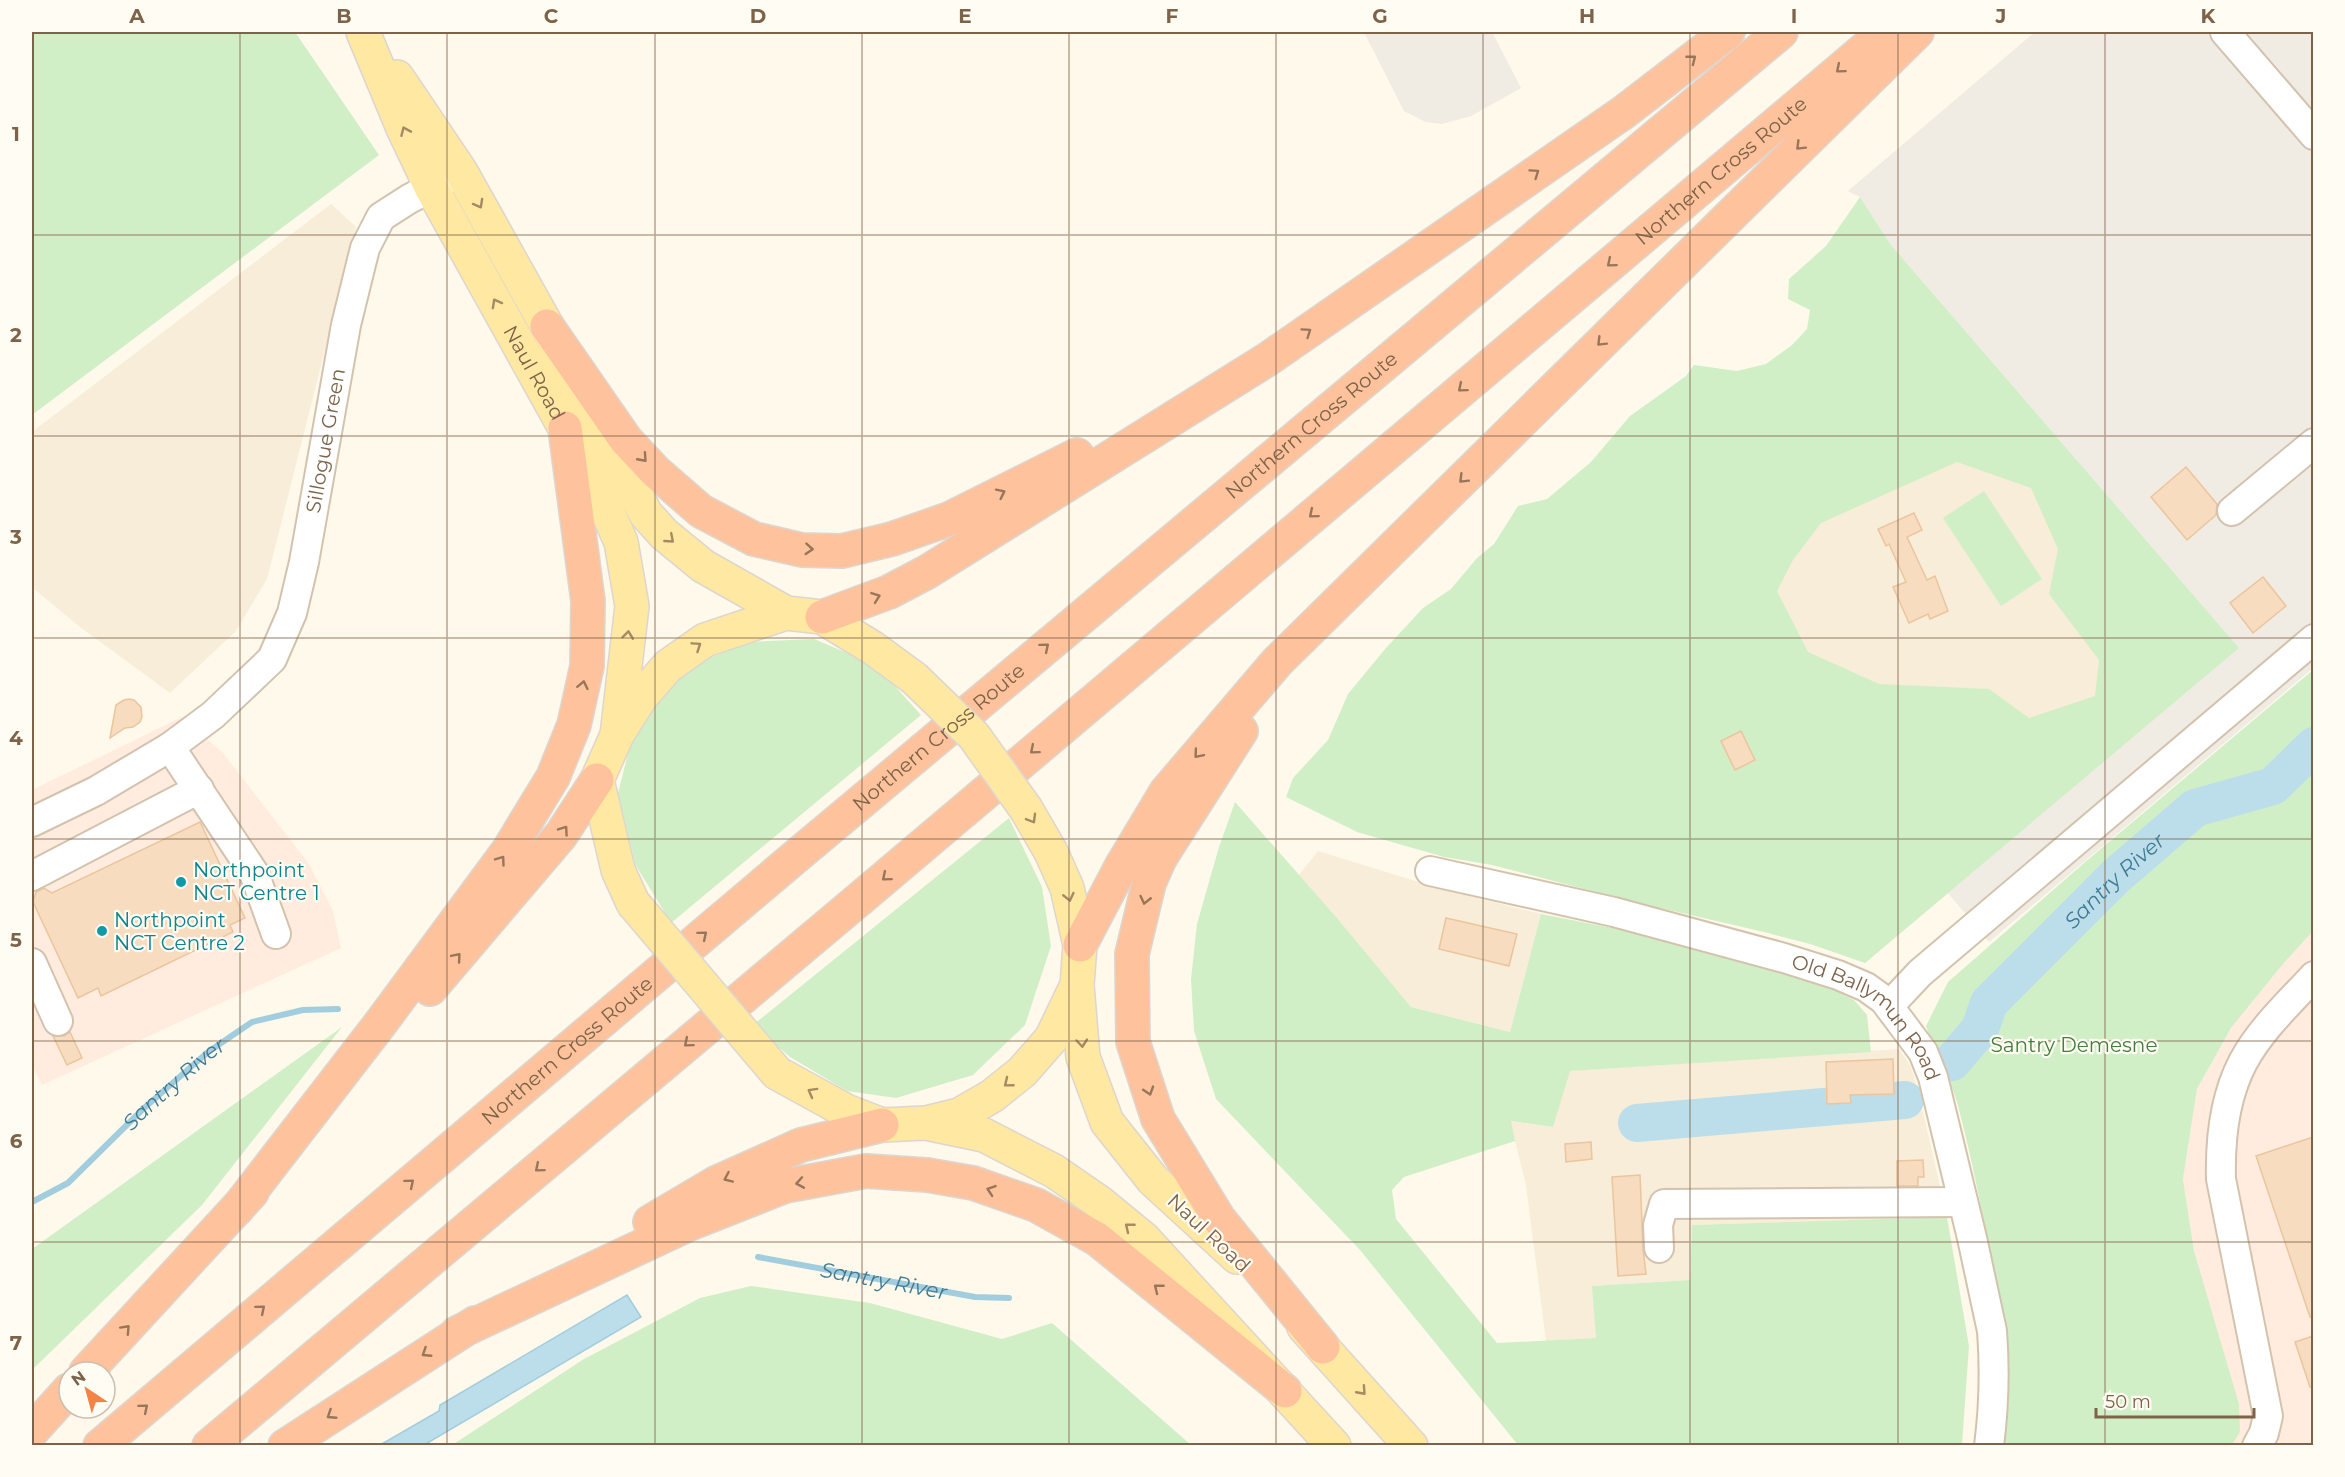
<svg xmlns="http://www.w3.org/2000/svg" width="2345" height="1477" viewBox="0 0 2345 1477" font-family="Montserrat,sans-serif">
  <rect width="100%" height="100%" fill="#fef9ea"/>
  <g fill="#f7edd8">
    <polygon points="331,204 356,227 267,579 236,631 170,693 80,627 32,587 32,432"/>
    <polygon points="2041,419 2239,648 1865,963 1755,603 1819,519"/>
    <polygon points="1318,851 1441,889 1541,914 1510,1032 1411,1007 1299,875"/>
    <polygon points="1899,1049 1911,1067 1919,1094 1947,1217 1692,1225 1690,1280 1593,1286 1596,1338 1546,1341 1526,1185 1510,1121 1553,1127 1569,1071"/>
  </g>
  <g fill="#ffecde">
    <polygon points="182,717 223,753 309,864 333,911 341,948 42,1085 32,1065 32,790"/>
    <polygon points="2313,931 2313,1445 2232,1445 2240,1432 2194,1251 2183,1179 2197,1089 2231,1028 2283,964"/>
  </g>
  <g fill="#f0ebe3">
    <polygon points="1364,32 1492,32 1521,88 1471,116 1442,124 1426,122 1404,111"/>
    <polygon points="2035,32 2313,32 2313,668 1989,942 1948,893 2239,648 1891,245 1860,197 1848,191"/>
  </g>
  <g fill="#d1efc6" fill-rule="evenodd">
    <polygon points="32,32 295,32 379,155 32,415"/>
    <path d="M1860,197L1891,245L2239,648L1865,963L1810,944L1764,932L1630,901L1492,865L1444,857L1357,832L1286,797L1293,778L1328,740L1348,694L1386,648L1423,608L1451,589L1477,558L1494,544L1518,506L1547,499L1591,462L1630,416L1686,376L1694,365L1737,371L1766,364L1792,345L1807,329L1810,310L1788,299L1789,279L1826,246ZM1957,462L2031,488L2058,549L2049,594L2099,660L2095,696L2029,718L1989,689L1879,684L1808,652L1777,591L1793,560L1821,523Z"/>
    <polygon points="1984,491 2042,579 2001,606 1943,518"/>
    <polygon points="814,639 876,665 921,715 671,923 635,864 618,793 635,726 690,666 748,642"/>
    <path d="M2313,670V931L2283,964L2231,1028L2197,1089L2183,1179L2194,1251L2239,1404L2240,1432L2232,1445H2004C2008,1410 2004,1372 2000,1336C1992,1257 1977,1178 1957,1102C1949,1076 1934,1052 1926,1026L1948,982L2084,863Z"/>
    <polygon points="1235,802 1336,917 1411,1007 1510,1032 1541,914 1710,947 1766,962 1830,988 1854,1000 1867,1015 1871,1052 1570,1071 1553,1127 1511,1121 1515,1141 1404,1177 1392,1190 1396,1219 1497,1343 1596,1338 1592,1286 1690,1280 1692,1225 1947,1217 1969,1346 1962,1445 1518,1445 1360,1250 1216,1099 1194,1031 1191,979 1197,924 1219,847"/>
    <polygon points="1009,818 1042,887 1051,946 1025,1025 973,1075 896,1098 847,1091 790,1057 753,1025"/>
    <polygon points="342,1027 202,1205 32,1370 32,1249"/>
    <polygon points="751,1286 870,1303 1002,1339 1052,1323 1191,1445 452,1445 584,1359 700,1298"/>
  </g>
  <polygon fill="#bcdeeb" stroke="#a1cdde" stroke-width="1.5" points="627,1295 641,1317 424,1445 380,1445 439,1411 440,1405"/>
  <g fill="none" stroke-linecap="round" stroke-linejoin="round">
    <g stroke="#a1cdde" stroke-width="6">
      <path id="s1" d="M32,1202L68,1183L143,1109L208,1052L252,1022L303,1010L338,1009"/>
      <path id="s2" d="M758,1257L975,1297L1009,1298"/>
    </g>
    <g stroke="#bcdeeb" stroke-width="38">
      <path id="s3" d="M1952,1062L1980,1029L1989,1003L2116,876L2195,808L2273,786L2314,746"/>
      <polyline points="1637,1123 1905,1100"/>
    </g>
  </g>
  <g fill="#f7dcbf" stroke="#ebc59d" stroke-width="1.5">
    <polygon points="2186,467 2217,504 2216,515 2187,540 2151,497"/>
    <polygon points="1914,513 1922,530 1907,537 1927,580 1935,576 1948,611 1930,619 1928,614 1909,623 1893,587 1906,582 1889,544 1886,546 1878,529"/>
    <polygon points="2263,577 2286,606 2253,633 2230,603"/>
    <polygon points="129,699 134,700 141,707 142,717 140,722 133,727 125,728 110,738 116,705 124,700"/>
    <polygon points="1741,731 1755,760 1735,770 1721,741"/>
    <polygon points="200,822 245,918 230,925 233,932 101,996 98,988 78,998 33,902 36,892 44,888 52,893"/>
    <polygon points="1446,918 1517,934 1509,966 1439,949"/>
    <polygon points="70,1032 82,1058 67,1065 53,1036 64,1036"/>
    <polygon points="1893,1059 1894,1094 1850,1095 1851,1103 1827,1104 1826,1062"/>
    <polygon points="2313,1137 2313,1317 2310,1317 2256,1156"/>
    <polygon points="1591,1142 1592,1159 1566,1162 1565,1144"/>
    <polygon points="1923,1160 1924,1177 1918,1177 1918,1186 1897,1186 1897,1161"/>
    <polygon points="1640,1175 1643,1249 1646,1274 1618,1276 1612,1177"/>
    <polygon points="2313,1336 2313,1387 2310,1387 2295,1342"/>
  </g>
  <g fill="none" stroke-linecap="round" stroke-linejoin="round">
    <g stroke="#d3c3ae" stroke-width="32">
      <g id="minor">
        <polyline points="2225,32 2314,135"/>
        <polyline points="2232,511 2314,443"/>
        <polyline points="170,747 254,873 276,934"/>
        <path id="s4" d="M32,822L96,791L170,747L213,715L272,659L292,613L304,562L346,325L365,248L381,217L409,199L451,177"/>
        <path id="s5" d="M1430,871L1614,912L1784,958L1838,975L1866,987L1884,1000L1923,1052L1933,1077L1972,1238L1992,1331C1995,1370 1994,1407 1989,1446"/>
        <polyline points="32,876 199,789"/>
        <polyline points="32,963 58,1021"/>
        <polyline points="1889,1006 1920,973 2314,639"/>
        <polyline points="1659,1248 1658,1225 1664,1204 1963,1202"/>
        <path d="M2257,1446L2264,1433L2268,1416L2221,1179C2220,1140 2224,1098 2243,1062C2260,1030 2289,1003 2314,976"/>
      </g>
    </g>
    <g stroke="#ddd6d0" stroke-width="36">
      <g id="major">
        <path id="s6" d="M363,32L403,128L431,187L565,428L597,488L621,542L632,606L617,735"/>
        <polyline points="397,77 461,172 547,326 578,389 646,514 664,534 703,566 786,613"/>
        <polyline points="633,903 618,870 597,780 617,735 641,697 668,666 705,640 786,613 822,617 873,648 914,678"/>
        <polyline points="1077,985 1083,1057 1107,1122 1153,1180 1237,1257"/>
        <polyline points="777,1073 846,1111 882,1125 926,1123 959,1115 992,1096 1022,1072 1051,1039 1077,985 1080,945 1067,888 1051,852"/>
        <polyline points="926,1123 984,1135 1054,1171 1099,1202 1144,1239 1334,1446"/>
        <polyline points="1304,1327 1411,1446"/>
      </g>
    </g>
    <g stroke="#ddd6d0" stroke-width="36">
      <g id="highway">
        <polyline points="547,326 626,440 655,471 701,511 754,539 802,550 842,551 892,539 949,519 1077,455"/>
        <polyline points="822,617 889,592 927,572 1268,359 1624,112 1728,32"/>
        <polyline points="1241,731 1160,858 1149,883 1132,954 1133,1042 1158,1119 1219,1219 1323,1347"/>
        <polyline points="1080,945 1121,867 1166,792 1277,662 1917,32"/>
        <polyline points="430,989 561,835 597,780"/>
        <polyline points="237,1209 380,1024 508,851 553,777 574,725 587,666 588,601 565,428"/>
        <polyline points="650,1222 716,1183 801,1145 882,1125"/>
        <polyline points="457,1333 689,1224 785,1186 866,1171 927,1175 973,1183 1036,1205 1097,1239 1285,1391"/>
        <polyline points="86,1372 252,1192"/>
        <polyline points="32,1431 69,1390"/>
        <path id="s7" d="M100,1446L800,853L1781,32"/>
        <path id="s8" d="M209,1446L856,902L1885,32"/>
        <polyline points="285,1446 475,1323"/>
      </g>
    </g>
    <use href="#minor" stroke="#fff" stroke-width="28"/>
    <use href="#major" stroke="#ffe8a1" stroke-width="33"/>
    <use href="#highway" stroke="#fec29c" stroke-width="33"/>
    <g stroke="#ddd6d0" stroke-width="36" stroke-linecap="butt">
      <g id="major-bridge">
        <polyline points="914,678 974,736 1026,809 1051,852"/>
        <polyline points="633,903 777,1073"/>
      </g>
    </g>
    <use href="#major-bridge" stroke="#ffe8a1" stroke-width="33"/>
  </g>
  <defs><path id="oneway-chevron" d="M-2-3.5L2.5 0L-2 3.5" fill="none" stroke-width="1.6" stroke-linecap="round" stroke-linejoin="round" transform="scale(1.5)"/></defs>
  <g stroke="#97765a">
    <use href="#oneway-chevron" transform="translate(1692 59) rotate(-38)"/>
    <use href="#oneway-chevron" transform="translate(1840 69) rotate(140)"/>
    <use href="#oneway-chevron" transform="translate(1800 146) rotate(135)"/>
    <use href="#oneway-chevron" transform="translate(1535 173) rotate(-35)"/>
    <use href="#oneway-chevron" transform="translate(1611 263) rotate(140)"/>
    <use href="#oneway-chevron" transform="translate(1307 332) rotate(-35)"/>
    <use href="#oneway-chevron" transform="translate(1601 342) rotate(135)"/>
    <use href="#oneway-chevron" transform="translate(1462 388) rotate(140)"/>
    <use href="#oneway-chevron" transform="translate(643 458) rotate(48)"/>
    <use href="#oneway-chevron" transform="translate(1463 479) rotate(135)"/>
    <use href="#oneway-chevron" transform="translate(1001 493) rotate(-26)"/>
    <use href="#oneway-chevron" transform="translate(1313 514) rotate(140)"/>
    <use href="#oneway-chevron" transform="translate(809 549) rotate(4)"/>
    <use href="#oneway-chevron" transform="translate(876 597) rotate(-20)"/>
    <use href="#oneway-chevron" transform="translate(1045 647) rotate(-40)"/>
    <use href="#oneway-chevron" transform="translate(583 685) rotate(-78)"/>
    <use href="#oneway-chevron" transform="translate(1034 750) rotate(140)"/>
    <use href="#oneway-chevron" transform="translate(1198 754) rotate(130)"/>
    <use href="#oneway-chevron" transform="translate(564 830) rotate(-55)"/>
    <use href="#oneway-chevron" transform="translate(501 860) rotate(-54)"/>
    <use href="#oneway-chevron" transform="translate(886 877) rotate(140)"/>
    <use href="#oneway-chevron" transform="translate(1145 900) rotate(103)"/>
    <use href="#oneway-chevron" transform="translate(703 935) rotate(-40)"/>
    <use href="#oneway-chevron" transform="translate(457 957) rotate(-50)"/>
    <use href="#oneway-chevron" transform="translate(688 1043) rotate(140)"/>
    <use href="#oneway-chevron" transform="translate(1149 1091) rotate(72)"/>
    <use href="#oneway-chevron" transform="translate(539 1168) rotate(140)"/>
    <use href="#oneway-chevron" transform="translate(728 1178) rotate(156)"/>
    <use href="#oneway-chevron" transform="translate(410 1183) rotate(-40)"/>
    <use href="#oneway-chevron" transform="translate(800 1183) rotate(170)"/>
    <use href="#oneway-chevron" transform="translate(991 1190) rotate(-161)"/>
    <use href="#oneway-chevron" transform="translate(1158 1288) rotate(-141)"/>
    <use href="#oneway-chevron" transform="translate(261 1309) rotate(-40)"/>
    <use href="#oneway-chevron" transform="translate(126 1329) rotate(-47)"/>
    <use href="#oneway-chevron" transform="translate(426 1353) rotate(147)"/>
    <use href="#oneway-chevron" transform="translate(144 1408) rotate(-40)"/>
    <use href="#oneway-chevron" transform="translate(331 1415) rotate(147)"/>
  </g>
  <g stroke="#a48b63">
    <use href="#oneway-chevron" transform="translate(405 131) rotate(-114)"/>
    <use href="#oneway-chevron" transform="translate(479 204) rotate(61)"/>
    <use href="#oneway-chevron" transform="translate(496 303) rotate(-119)"/>
    <use href="#oneway-chevron" transform="translate(670 539) rotate(41)"/>
    <use href="#oneway-chevron" transform="translate(628 635) rotate(-83)"/>
    <use href="#oneway-chevron" transform="translate(697 646) rotate(-34)"/>
    <use href="#oneway-chevron" transform="translate(1032 819) rotate(60)"/>
    <use href="#oneway-chevron" transform="translate(1069 897) rotate(77)"/>
    <use href="#oneway-chevron" transform="translate(1082 1043) rotate(85)"/>
    <use href="#oneway-chevron" transform="translate(1008 1083) rotate(141)"/>
    <use href="#oneway-chevron" transform="translate(812 1092) rotate(-151)"/>
    <use href="#oneway-chevron" transform="translate(1129 1227) rotate(-141)"/>
    <use href="#oneway-chevron" transform="translate(1362 1391) rotate(48)"/>
  </g>
  <path fill="none" stroke="#7d6349" stroke-width="1.5" stroke-opacity="0.55" d="M240,32V1446M447,32V1446M655,32V1446M862,32V1446M1069,32V1446M1276,32V1446M1483,32V1446M1690,32V1446M1898,32V1446M2105,32V1446M32,235H2314M32,436H2314M32,638H2314M32,839H2314M32,1041H2314M32,1242H2314"/>
  <g fill="#0f9aa8" stroke="#fffcf3" stroke-width="2">
    <circle cx="181" cy="882" r="6"/>
    <circle cx="102" cy="931" r="6"/>
  </g>
  <g text-anchor="middle" dominant-baseline="central" stroke-width="4.5" stroke-linejoin="round" paint-order="stroke">
    <g font-size="20" fill="#7d6349" stroke="#fffcf3">
      <text stroke="none"><textPath href="#s8" startOffset="1978">Northern Cross Route</textPath></text>
      <text stroke="none"><textPath href="#s6" startOffset="382">Naul Road</textPath></text>
      <text stroke="none"><textPath href="#s7" startOffset="1584">Northern Cross Route</textPath></text>
      <text stroke="none"><textPath href="#s4" startOffset="518">Sillogue Green</textPath></text>
      <text stroke="none"><textPath href="#s7" startOffset="1098">Northern Cross Route</textPath></text>
      <text stroke="none"><textPath href="#s5" startOffset="471">Old Ballymun Road</textPath></text>
      <text stroke="none"><textPath href="#s7" startOffset="612">Northern Cross Route</textPath></text>
      <text transform="translate(1209 1233) rotate(43)">Naul Road</text>
    </g>
    <g font-size="20" fill="#0d838f" stroke="#fffcf3" text-anchor="start">
      <text x="193" y="870">Northpoint<tspan x="193" dy="23">NCT Centre 1</tspan></text>
      <text x="114" y="920">Northpoint<tspan x="114" dy="23">NCT Centre 2</tspan></text>
    </g>
    <g font-size="20" fill="#477e3d" stroke="#fffcf3">
      <text x="2074" y="1045">Santry Demesne</text>
    </g>
    <g font-size="21" font-style="italic" fill="#407a93" stroke="#fffcf3">
      <text stroke="none"><textPath href="#s3" startOffset="246">Santry River</textPath></text>
      <text stroke="none"><textPath href="#s1" startOffset="186">Santry River</textPath></text>
      <text stroke="none"><textPath href="#s2" startOffset="128">Santry River</textPath></text>
    </g>
  </g>
  <rect width="2345" height="1477" fill="none" stroke="#fffcf3" stroke-width="66"/>
  <g transform="translate(87 1390) rotate(324)"><circle r="28" fill="#fffcf3" stroke="#cbbfaf" stroke-width="1.5"/>
  <path d="M0-4.5L10 22L0 15L-10 22Z" fill="#f38245"/>
  <text y="-9" font-size="16" font-weight="bold" text-anchor="middle" fill="#7d6349">N</text>
  </g>
  <path d="M2096 1408v9h158v-9" fill="none" stroke="#7d6349" stroke-width="3"/>
  <text x="2105" y="1408" font-size="18" fill="#7d6349" stroke="#fffcf3" stroke-width="4.5" paint-order="stroke">50 m</text>
  <rect x="33" y="33" width="2279" height="1411" fill="none" stroke="#7d6349" stroke-width="2"/>
  <g font-size="20" text-anchor="middle" font-weight="bold" fill="#7d6349">
    <text x="137" y="23">A</text>
    <text x="344" y="23">B</text>
    <text x="551" y="23">C</text>
    <text x="758" y="23">D</text>
    <text x="965" y="23">E</text>
    <text x="1172" y="23">F</text>
    <text x="1380" y="23">G</text>
    <text x="1587" y="23">H</text>
    <text x="1794" y="23">I</text>
    <text x="2001" y="23">J</text>
    <text x="2208" y="23">K</text>
    <text x="16" y="141">1</text>
    <text x="16" y="342">2</text>
    <text x="16" y="544">3</text>
    <text x="16" y="745">4</text>
    <text x="16" y="947">5</text>
    <text x="16" y="1148">6</text>
    <text x="16" y="1350">7</text>
  </g>
</svg>
